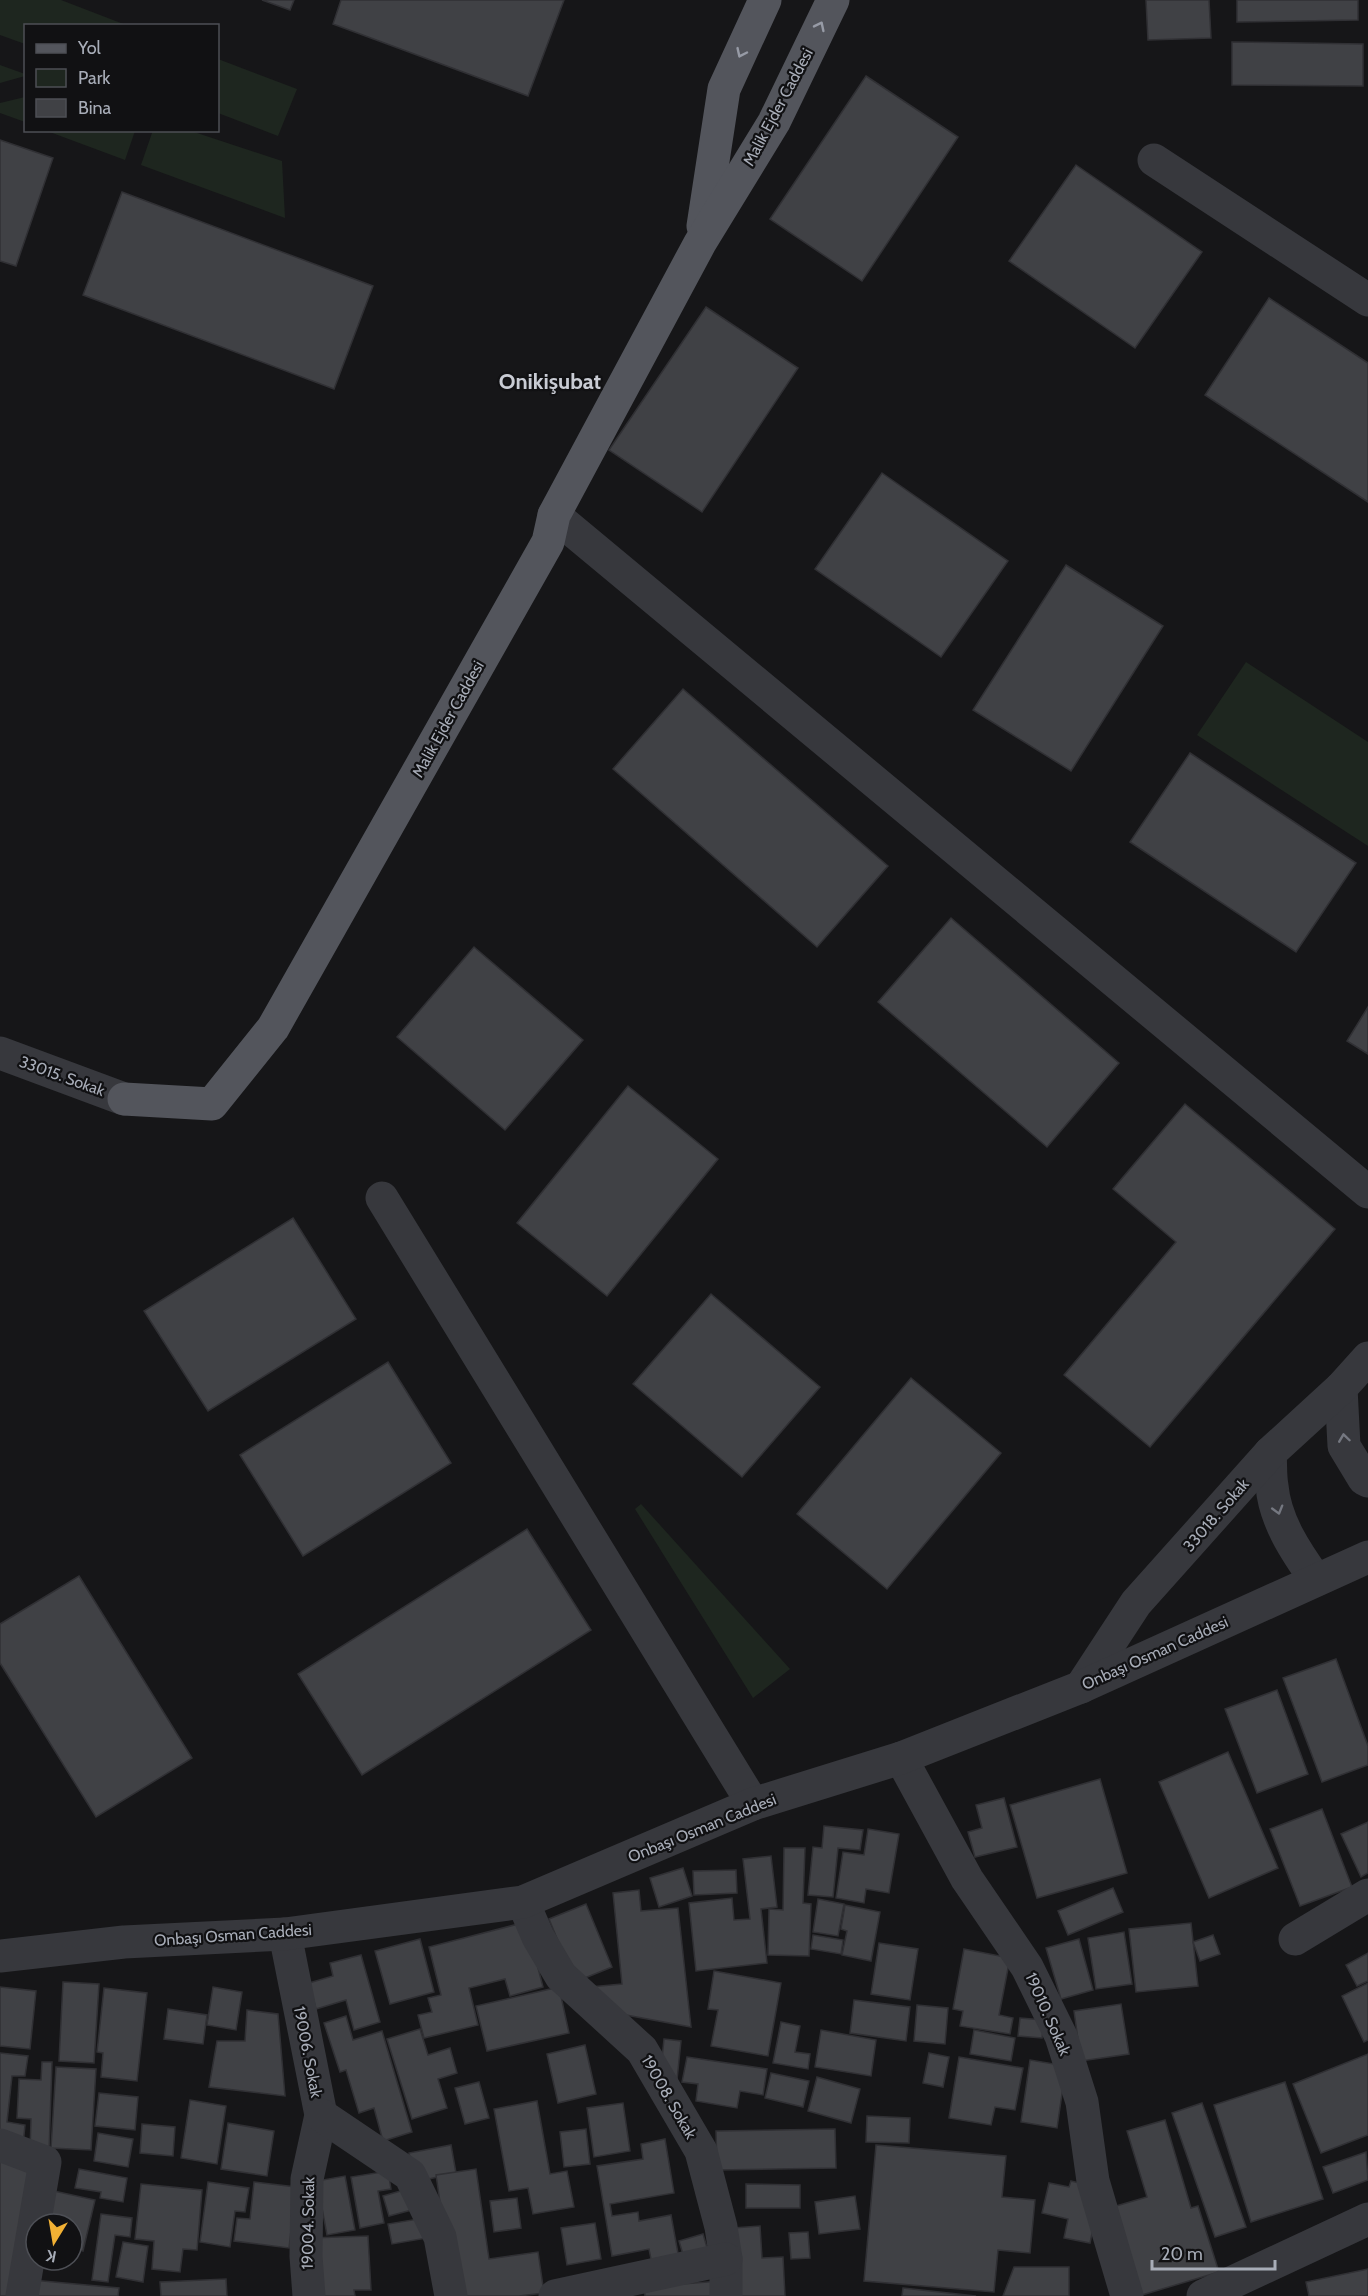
<svg xmlns="http://www.w3.org/2000/svg" width="1368" height="2296" viewBox="0 0 1368 2296" font-family="Cabin,sans-serif">
  <rect width="100%" height="100%" fill="#161618"/>
  <g fill="#1e261f">
    <polygon points="0,0 61,0 126,25 26,26 25,44 0,35"/>
    <polygon points="218,59 297,89 278,136 218,113"/>
    <polygon points="0,65 25,74 25,76 0,83"/>
    <polygon points="25,97 25,122 0,113 0,103"/>
    <polygon points="153,130 191,131 282,161 285,218 141,165"/>
    <polygon points="47,131 135,131 125,160"/>
    <polygon points="1246,662 1368,742 1368,846 1197,735"/>
    <polygon points="641,1504 790,1669 753,1698 635,1509"/>
  </g>
  <g fill="#404145" stroke="#303034" stroke-width="1.5">
    <polygon points="262,0 294,0 290,10"/>
    <polygon points="341,0 564,0 528,96 333,24"/>
    <polygon points="1146,0 1209,0 1211,38 1148,40"/>
    <polygon points="1237,0 1358,0 1358,20 1237,22"/>
    <polygon points="1232,42 1363,44 1363,86 1232,85"/>
    <polygon points="866,76 958,137 862,281 770,219"/>
    <polygon points="0,140 53,158 16,266 0,261"/>
    <polygon points="1076,165 1202,252 1135,348 1009,261"/>
    <polygon points="122,192 373,286 334,389 83,295"/>
    <polygon points="1269,298 1368,363 1368,502 1205,395"/>
    <polygon points="706,307 798,368 702,512 609,450"/>
    <polygon points="882,473 1008,561 941,657 815,569"/>
    <polygon points="1066,565 1163,626 1071,771 973,710"/>
    <polygon points="683,689 888,866 817,947 613,769"/>
    <polygon points="1190,753 1356,863 1296,952 1130,842"/>
    <polygon points="951,918 1119,1063 1047,1147 878,1002"/>
    <polygon points="474,947 583,1040 505,1130 397,1037"/>
    <polygon points="1368,1007 1368,1054 1347,1041"/>
    <polygon points="628,1086 718,1159 607,1296 517,1223"/>
    <polygon points="1185,1104 1335,1229 1150,1447 1064,1375 1176,1242 1113,1189"/>
    <polygon points="293,1218 356,1319 208,1411 144,1311"/>
    <polygon points="711,1294 820,1387 742,1477 633,1384"/>
    <polygon points="388,1362 451,1463 303,1556 240,1455"/>
    <polygon points="911,1378 1001,1453 887,1589 797,1514"/>
    <polygon points="527,1529 591,1630 362,1775 298,1674"/>
    <polygon points="79,1576 192,1758 96,1817 0,1663 0,1624"/>
    <polygon points="1336,1659 1368,1746 1368,1765 1322,1782 1283,1678"/>
    <polygon points="1277,1690 1308,1774 1257,1793 1225,1709"/>
    <polygon points="1228,1752 1278,1868 1209,1898 1159,1782"/>
    <polygon points="1100,1779 1127,1873 1037,1898 1010,1805"/>
    <polygon points="1004,1798 1017,1847 975,1857 968,1832 982,1828 976,1805"/>
    <polygon points="1322,1809 1352,1887 1300,1906 1270,1829"/>
    <polygon points="1368,1822 1368,1873 1361,1877 1341,1834"/>
    <polygon points="824,1826 863,1830 860,1850 838,1848 833,1897 808,1895 813,1847 822,1848"/>
    <polygon points="868,1829 899,1834 889,1893 866,1889 864,1903 836,1898 843,1852 864,1855"/>
    <polygon points="784,1848 805,1848 803,1903 811,1904 809,1956 768,1955 769,1909 783,1910"/>
    <polygon points="771,1856 777,1907 761,1909 767,1963 696,1971 689,1903 732,1898 734,1920 750,1919 743,1859"/>
    <polygon points="683,1868 692,1896 659,1907 650,1878"/>
    <polygon points="736,1870 737,1893 694,1895 693,1871"/>
    <polygon points="1113,1888 1123,1912 1068,1935 1058,1911"/>
    <polygon points="639,1890 641,1911 678,1908 691,2027 626,2015 589,1987 622,1984 613,1893"/>
    <polygon points="818,1899 844,1904 838,1936 813,1932"/>
    <polygon points="586,1904 612,1967 575,1982 549,1919"/>
    <polygon points="845,1905 880,1912 871,1961 842,1955 847,1931 841,1929"/>
    <polygon points="526,1922 543,1987 510,1996 505,1979 469,1988 478,2025 424,2038 418,2015 432,2012 428,1998 441,1995 429,1947"/>
    <polygon points="1191,1923 1198,1986 1136,1992 1129,1929"/>
    <polygon points="1124,1932 1132,1984 1096,1989 1088,1938"/>
    <polygon points="813,1935 843,1940 841,1954 811,1949"/>
    <polygon points="1213,1935 1220,1954 1200,1961 1193,1942"/>
    <polygon points="420,1939 434,1992 390,2004 375,1951"/>
    <polygon points="1079,1939 1093,1990 1061,1999 1046,1948"/>
    <polygon points="879,1943 918,1949 910,2000 871,1994"/>
    <polygon points="964,1949 1010,1958 999,2015 1013,2018 1010,2034 960,2026 963,2011 953,2009"/>
    <polygon points="1368,1953 1368,1981 1357,1986 1346,1965"/>
    <polygon points="361,1955 380,2022 354,2030 346,2000 316,2009 309,1983 333,1976 330,1963"/>
    <polygon points="714,1971 781,1983 768,2056 711,2046 718,2010 708,2009"/>
    <polygon points="63,1982 99,1984 94,2063 59,2061"/>
    <polygon points="1368,1983 1368,2040 1364,2042 1342,1996"/>
    <polygon points="0,1987 36,1991 30,2049 0,2046"/>
    <polygon points="213,1987 242,1992 236,2030 207,2025"/>
    <polygon points="559,1987 569,2033 487,2051 476,2006"/>
    <polygon points="104,1988 147,1993 137,2081 101,2077 103,2053 97,2052"/>
    <polygon points="854,2000 910,2007 906,2041 850,2033"/>
    <polygon points="1121,2004 1129,2054 1081,2061 1074,2011"/>
    <polygon points="917,2005 948,2008 945,2044 914,2041"/>
    <polygon points="168,2009 207,2015 203,2044 164,2039"/>
    <polygon points="247,2010 278,2014 285,2096 209,2087 217,2041 245,2041"/>
    <polygon points="346,2016 353,2040 382,2031 412,2132 383,2141 374,2108 359,2113 346,2070 340,2072 324,2023"/>
    <polygon points="1020,2018 1044,2020 1042,2038 1018,2036"/>
    <polygon points="781,2022 800,2026 795,2052 810,2054 808,2069 773,2063"/>
    <polygon points="420,2029 428,2055 450,2048 457,2073 438,2079 447,2108 412,2119 387,2039"/>
    <polygon points="821,2030 876,2040 871,2076 815,2067"/>
    <polygon points="974,2030 1015,2038 1011,2061 970,2054"/>
    <polygon points="664,2039 681,2041 677,2080 660,2078"/>
    <polygon points="585,2045 596,2094 558,2103 547,2054"/>
    <polygon points="0,2053 28,2056 25,2076 12,2076 7,2122 25,2125 23,2145 0,2137"/>
    <polygon points="929,2053 949,2057 943,2087 923,2083"/>
    <polygon points="1368,2054 1368,2135 1321,2153 1293,2084"/>
    <polygon points="687,2057 767,2069 763,2095 740,2091 737,2108 696,2101 698,2084 682,2082"/>
    <polygon points="959,2057 1023,2068 1015,2110 995,2107 991,2125 949,2118"/>
    <polygon points="1030,2060 1066,2066 1057,2128 1021,2122"/>
    <polygon points="42,2062 52,2062 49,2152 30,2151 31,2119 17,2118 19,2079 41,2080"/>
    <polygon points="56,2067 96,2069 91,2150 51,2148"/>
    <polygon points="771,2073 809,2081 803,2107 765,2098"/>
    <polygon points="817,2077 860,2089 851,2123 808,2111"/>
    <polygon points="479,2082 489,2118 465,2124 455,2088"/>
    <polygon points="1285,2082 1323,2199 1251,2222 1214,2105"/>
    <polygon points="99,2093 138,2097 135,2130 95,2126"/>
    <polygon points="190,2100 226,2106 217,2164 181,2158"/>
    <polygon points="537,2101 550,2174 567,2171 574,2207 533,2214 528,2188 509,2191 494,2109"/>
    <polygon points="623,2103 630,2151 594,2157 587,2108"/>
    <polygon points="1202,2103 1246,2227 1215,2237 1172,2113"/>
    <polygon points="867,2116 910,2118 909,2143 866,2142"/>
    <polygon points="1165,2120 1191,2208 1198,2206 1219,2272 1142,2295 1116,2206 1147,2197 1127,2131"/>
    <polygon points="228,2123 274,2131 267,2176 221,2169"/>
    <polygon points="142,2124 175,2127 173,2156 140,2153"/>
    <polygon points="586,2129 590,2164 564,2167 560,2132"/>
    <polygon points="835,2129 836,2168 717,2170 716,2131"/>
    <polygon points="98,2133 133,2139 128,2167 94,2161"/>
    <polygon points="665,2139 674,2193 610,2204 612,2216 638,2212 639,2221 671,2215 679,2259 652,2264 649,2249 612,2256 597,2166 643,2159 641,2144"/>
    <polygon points="451,2145 456,2173 415,2182 409,2153"/>
    <polygon points="876,2145 1006,2156 1002,2197 1035,2200 1030,2253 998,2250 994,2292 864,2281"/>
    <polygon points="1366,2152 1368,2180 1333,2193 1323,2167"/>
    <polygon points="0,2154 36,2169 14,2296 0,2296"/>
    <polygon points="79,2169 127,2178 123,2202 100,2198 101,2192 75,2188"/>
    <polygon points="476,2169 489,2259 538,2252 544,2293 519,2296 454,2296 436,2175"/>
    <polygon points="388,2171 391,2189 378,2191 384,2223 360,2228 351,2177"/>
    <polygon points="345,2176 355,2230 327,2235 317,2181"/>
    <polygon points="1071,2181 1092,2186 1096,2214 1090,2243 1064,2238 1068,2219 1042,2213 1049,2183 1069,2187"/>
    <polygon points="208,2182 249,2188 245,2212 235,2211 230,2247 200,2242"/>
    <polygon points="254,2182 296,2187 289,2248 234,2241 237,2218 250,2219"/>
    <polygon points="141,2184 202,2190 197,2250 183,2249 180,2272 152,2269 154,2241 135,2239"/>
    <polygon points="746,2184 800,2185 800,2208 746,2208"/>
    <polygon points="418,2186 423,2207 389,2216 383,2196"/>
    <polygon points="45,2189 95,2200 83,2251 72,2248 72,2224 44,2224"/>
    <polygon points="855,2196 860,2229 819,2234 815,2202"/>
    <polygon points="517,2198 521,2228 494,2232 490,2201"/>
    <polygon points="101,2214 132,2218 130,2237 115,2235 108,2282 92,2280"/>
    <polygon points="424,2218 427,2238 392,2244 388,2224"/>
    <polygon points="595,2223 601,2259 567,2265 561,2228"/>
    <polygon points="760,2226 762,2258 783,2257 785,2296 737,2296 733,2228"/>
    <polygon points="808,2232 810,2258 791,2259 789,2233"/>
    <polygon points="703,2234 711,2261 687,2268 679,2241"/>
    <polygon points="368,2236 371,2290 354,2290 355,2296 314,2296 310,2238"/>
    <polygon points="123,2242 148,2246 143,2282 116,2277"/>
    <polygon points="1014,2267 1069,2267 1069,2296 1003,2296"/>
    <polygon points="1368,2269 1368,2296 1309,2296 1306,2282"/>
    <polygon points="226,2279 227,2296 161,2296 160,2282"/>
    <polygon points="32,2280 119,2288 118,2296 31,2296"/>
    <polygon points="720,2281 722,2296 645,2296 644,2287"/>
    <polygon points="903,2288 976,2296 902,2296"/>
  </g>
  <g fill="none" stroke-linecap="round" stroke-linejoin="round">
    <g stroke="#37383d" stroke-width="33">
      <polyline points="1154,160 1368,300"/>
      <polyline points="554,515 1368,1192"/>
      <polyline points="0,1053 124,1099"/>
      <polyline points="382,1198 753,1804"/>
      <polyline points="1341,1388 1344,1446 1364,1479 1368,1481"/>
      <path d="M1270,1453C1271,1464 1270,1475 1272,1486C1275,1521 1296,1552 1316,1580"/>
      <polyline points="1081,1687 1136,1603 1270,1453 1341,1388 1368,1358"/>
      <polyline points="901,1758 967,1879 1027,1967 1061,2036 1082,2102 1093,2181 1127,2296"/>
      <polyline points="523,1902 538,1937 561,1976 642,2050 701,2151 721,2227 726,2259 726,2296"/>
      <polyline points="285,1934 321,2115 307,2179 306,2256 309,2296"/>
      <polyline points="1295,1939 1368,1895"/>
      <polyline points="0,1956 124,1942 285,1934 523,1902 753,1804 901,1758 1081,1687 1368,1557"/>
      <polyline points="321,2115 410,2175 440,2237 451,2296"/>
      <polyline points="0,2145 45,2162 22,2296"/>
      <polyline points="555,2296 726,2259"/>
      <polyline points="1203,2296 1368,2219"/>
    </g>
    <g stroke="#53555c" stroke-width="33">
      <polyline points="703,226 724,89 765,0"/>
      <polyline points="124,1099 212,1104 273,1028 548,542 554,515 700,243 774,122 833,0"/>
    </g>
  </g>
  <defs><path id="oneway-chevron" d="M-2-3.5L2.5 0L-2 3.5" fill="none" stroke-width="1.6" stroke-linecap="round" stroke-linejoin="round" transform="scale(1.5)"/></defs>
  <g stroke="#979ba6">
    <use href="#oneway-chevron" transform="translate(820 26) rotate(-64)"/>
    <use href="#oneway-chevron" transform="translate(741 53) rotate(115)"/>
  </g>
  <g stroke="#757881">
    <use href="#oneway-chevron" transform="translate(1344 1438) rotate(-98)"/>
    <use href="#oneway-chevron" transform="translate(1278 1510) rotate(74)"/>
  </g>
  <g text-anchor="middle" dominant-baseline="central" stroke-width="4.5" stroke-linejoin="round" paint-order="stroke">
    <g font-size="16" fill="#a8adb8" stroke="#111113">
      <text transform="translate(778 107) rotate(-62)">Malik Ejder Caddesi</text>
      <text transform="translate(448 719) rotate(-61)">Malik Ejder Caddesi</text>
      <text transform="translate(62 1076) rotate(20)">33015. Sokak</text>
      <text transform="translate(1216 1515) rotate(-49)">33018. Sokak</text>
      <text transform="translate(1155 1653) rotate(-24)">Onbaşı Osman Caddesi</text>
      <text transform="translate(702 1828) rotate(-22)">Onbaşı Osman Caddesi</text>
      <text transform="translate(233 1935) rotate(-4)">Onbaşı Osman Caddesi</text>
      <text transform="translate(1048 2014) rotate(66)">19010. Sokak</text>
      <text transform="translate(308 2052) rotate(79)">19006. Sokak</text>
      <text transform="translate(669 2097) rotate(60)">19008. Sokak</text>
      <text transform="translate(308 2223) rotate(-89)">19004. Sokak</text>
    </g>
    <g font-size="22" font-weight="bold" fill="#c9ccd4" stroke="#111113">
      <text x="550" y="381">Onikişubat</text>
    </g>
  </g>
  <rect x="24" y="24" width="195" height="108" fill="#111113" stroke="#4d4f55" stroke-width="1.5"/>
  <rect x="36" y="44" width="30" height="9" fill="#53555c" stroke="#4d4f55" stroke-width="1.5"/>
  <text x="78" y="54" font-size="18" fill="#a8adb8">Yol</text>
  <rect x="36" y="69" width="30" height="18" fill="#1e261f" stroke="#4d4f55" stroke-width="1.5"/>
  <text x="78" y="84" font-size="18" fill="#a8adb8">Park</text>
  <rect x="36" y="99" width="30" height="18" fill="#404145" stroke="#4d4f55" stroke-width="1.5"/>
  <text x="78" y="114" font-size="18" fill="#a8adb8">Bina</text>
  <g transform="translate(54 2242) rotate(191)"><circle r="28" fill="#111113" stroke="#4d4f55" stroke-width="1.5"/>
  <path d="M0-4.5L10 22L0 15L-10 22Z" fill="#f2b134"/>
  <text y="-9" font-size="16" font-weight="bold" text-anchor="middle" fill="#a8adb8">K</text>
  </g>
  <path d="M1152 2260v9h123v-9" fill="none" stroke="#a8adb8" stroke-width="3"/>
  <text x="1161" y="2260" font-size="18" fill="#a8adb8" stroke="#111113" stroke-width="4.5" paint-order="stroke">20 m</text>
</svg>
